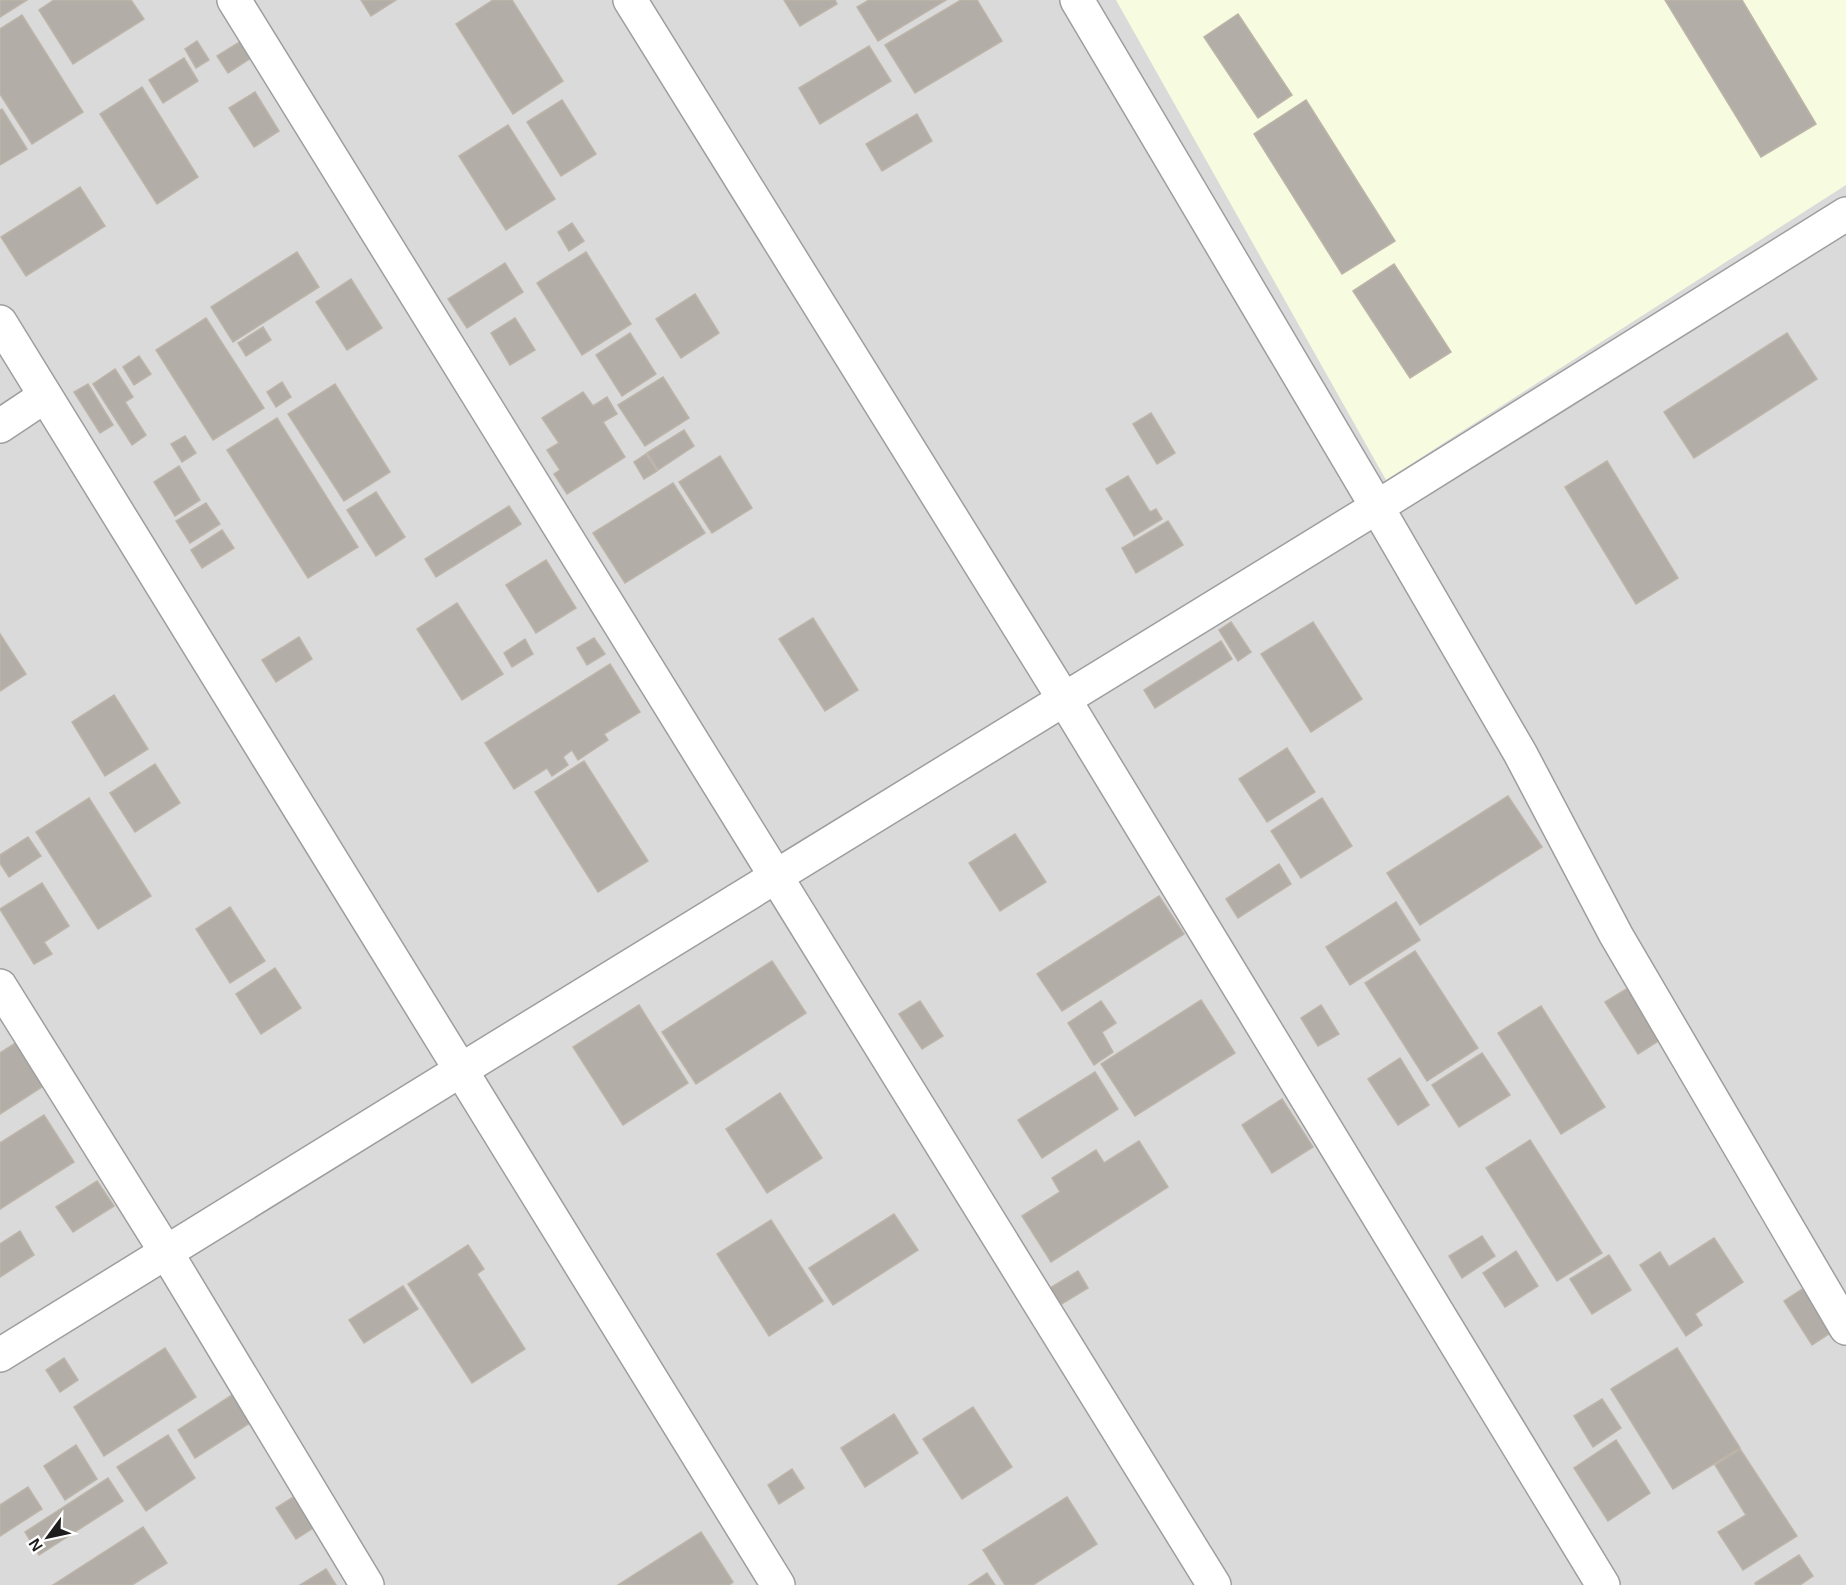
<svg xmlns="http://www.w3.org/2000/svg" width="1846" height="1585" viewBox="0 0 1846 1585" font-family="Helvetica,sans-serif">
  <rect width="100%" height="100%" fill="#edebe4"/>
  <rect fill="#dbdada" x="0" y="0" width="1846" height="1585"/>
  <polygon fill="#f7fbdf" points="1116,0 1846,0 1846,185 1386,480"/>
  <g fill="#b2ada7" stroke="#bcb4a8" stroke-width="1.5">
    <polygon points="0,0 27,0 0,17"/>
    <polygon points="54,0 131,0 144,19 73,64 39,10"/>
    <polygon points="361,0 396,0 371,16"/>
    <polygon points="493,0 512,0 563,81 513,114 456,24"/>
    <polygon points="784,0 835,0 837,4 800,26"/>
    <polygon points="869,0 946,0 878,41 857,7"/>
    <polygon points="961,0 977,0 1002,41 915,93 885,45"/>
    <polygon points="1665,0 1742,0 1816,124 1761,157"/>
    <polygon points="1238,14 1292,95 1258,118 1204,37"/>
    <polygon points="22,15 83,112 32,144 0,94 0,29"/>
    <polygon points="197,41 209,60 196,68 185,49"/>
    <polygon points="241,41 251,58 228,73 217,56"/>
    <polygon points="869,46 891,81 820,124 799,88"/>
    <polygon points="184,58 198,81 163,103 149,80"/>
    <polygon points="142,87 198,177 157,204 100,114"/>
    <polygon points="255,92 279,131 254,147 229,108"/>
    <polygon points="562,100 596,154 561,176 527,122"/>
    <polygon points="1306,100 1395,241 1342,274 1254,134"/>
    <polygon points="2,109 27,149 0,165 0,110"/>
    <polygon points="917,114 932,141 882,171 866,144"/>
    <polygon points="508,125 555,199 506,230 459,156"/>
    <polygon points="80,187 105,226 26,276 1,237"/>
    <polygon points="572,223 584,241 569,251 558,232"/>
    <polygon points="297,252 319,287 233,342 211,307"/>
    <polygon points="586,252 631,324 582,355 537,283"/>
    <polygon points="505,263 523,292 467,328 448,299"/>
    <polygon points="1394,264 1451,352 1410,378 1353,291"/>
    <polygon points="351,279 382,328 347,350 316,302"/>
    <polygon points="695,294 719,333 681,358 656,319"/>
    <polygon points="206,318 264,408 213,440 156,350"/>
    <polygon points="515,318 535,350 510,365 491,333"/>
    <polygon points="263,327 271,340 246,356 238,343"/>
    <polygon points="630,333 656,374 622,396 596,355"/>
    <polygon points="1787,333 1817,379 1694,458 1664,412"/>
    <polygon points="139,356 151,374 134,385 123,367"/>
    <polygon points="115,369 133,397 125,402 146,435 132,445 93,384"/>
    <polygon points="663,377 689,418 645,446 618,405"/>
    <polygon points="282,382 291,397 276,407 267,392"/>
    <polygon points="88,384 113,425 100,433 74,392"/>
    <polygon points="335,384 390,472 344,501 288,414"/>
    <polygon points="583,392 593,406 607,397 617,414 603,422 625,457 567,494 554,474 560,470 547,450 559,443 542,418"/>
    <polygon points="1151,413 1175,453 1157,464 1133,424"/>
    <polygon points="277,418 358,547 308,578 227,450"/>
    <polygon points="684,430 694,446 658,470 647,453"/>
    <polygon points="185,436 196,453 182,462 171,444"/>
    <polygon points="646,454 657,471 644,479 634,462"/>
    <polygon points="720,456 752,508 712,533 679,482"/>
    <polygon points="1607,461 1678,578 1636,604 1565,487"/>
    <polygon points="179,466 200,500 175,516 154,482"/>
    <polygon points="1128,476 1150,512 1156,509 1162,519 1134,536 1106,489"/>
    <polygon points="673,483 705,533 625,583 593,533"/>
    <polygon points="376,492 405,537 376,556 347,510"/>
    <polygon points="206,503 220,524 190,543 176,521"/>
    <polygon points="509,506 521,524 436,577 425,559"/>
    <polygon points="1168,521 1183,545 1136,573 1122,548"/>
    <polygon points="222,530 234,548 202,568 191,550"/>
    <polygon points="546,560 576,608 536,633 506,585"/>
    <polygon points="457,603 503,674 462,700 417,629"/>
    <polygon points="813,618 858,690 825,711 779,639"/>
    <polygon points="1231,622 1251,652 1238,661 1219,630"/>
    <polygon points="1313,622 1362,699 1311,732 1261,654"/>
    <polygon points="0,634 26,674 0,691"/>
    <polygon points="299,637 312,659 276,682 262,660"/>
    <polygon points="594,638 605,654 587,665 577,648"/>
    <polygon points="525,639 533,654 512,667 504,653"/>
    <polygon points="1221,641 1232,659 1155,708 1144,690"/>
    <polygon points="610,664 640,712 604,734 608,740 578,760 572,750 563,757 568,765 552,776 547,768 514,789 485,743"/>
    <polygon points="114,695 148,749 105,776 72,722"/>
    <polygon points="1287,748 1315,792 1267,822 1239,779"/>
    <polygon points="584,761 648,861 598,892 535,792"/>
    <polygon points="155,764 180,803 135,832 110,793"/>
    <polygon points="1508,796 1542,847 1420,925 1387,873"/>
    <polygon points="89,798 151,896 98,929 36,832"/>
    <polygon points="1322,798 1352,846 1301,878 1271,831"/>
    <polygon points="1015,834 1046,882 1000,911 969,863"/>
    <polygon points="28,837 41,856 9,877 0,863 0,855"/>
    <polygon points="1279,864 1291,884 1238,918 1226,899"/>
    <polygon points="42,883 69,926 44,942 52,954 34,964 0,909"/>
    <polygon points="1159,896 1184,934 1062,1011 1037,974"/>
    <polygon points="1396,902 1420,940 1350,985 1326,947"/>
    <polygon points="230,907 265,961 230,983 196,929"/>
    <polygon points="1415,951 1478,1048 1427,1081 1365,983"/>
    <polygon points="772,961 806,1013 696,1084 662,1032"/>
    <polygon points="275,968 301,1008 261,1034 236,994"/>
    <polygon points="1628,988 1660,1040 1638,1054 1605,1002"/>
    <polygon points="1201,1000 1235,1053 1135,1116 1101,1064"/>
    <polygon points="920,1001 943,1036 922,1049 899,1014"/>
    <polygon points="1101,1001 1116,1023 1102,1032 1113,1052 1094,1065 1068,1023"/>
    <polygon points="639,1005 688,1083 623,1125 573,1047"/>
    <polygon points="1321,1005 1339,1034 1318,1046 1301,1018"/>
    <polygon points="1541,1006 1605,1107 1561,1134 1498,1033"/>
    <polygon points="17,1042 45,1085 0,1114 0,1053"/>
    <polygon points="1482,1053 1510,1095 1459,1127 1432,1085"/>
    <polygon points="1400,1058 1429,1105 1398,1125 1368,1079"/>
    <polygon points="1095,1072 1118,1109 1042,1158 1018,1120"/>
    <polygon points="780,1093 822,1158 767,1193 726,1129"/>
    <polygon points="1282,1099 1313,1147 1272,1173 1242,1125"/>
    <polygon points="44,1115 74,1162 0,1209 0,1143"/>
    <polygon points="1530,1140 1602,1253 1557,1281 1486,1168"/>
    <polygon points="1139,1141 1168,1187 1051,1262 1022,1216 1060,1192 1052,1178 1096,1150 1104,1163"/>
    <polygon points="97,1181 114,1206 73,1232 56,1207"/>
    <polygon points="894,1214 918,1250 833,1305 809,1268"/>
    <polygon points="771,1220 823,1301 769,1336 717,1254"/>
    <polygon points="20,1231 34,1255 0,1277 0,1244"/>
    <polygon points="1482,1236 1495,1256 1462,1278 1449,1256"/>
    <polygon points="1714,1238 1743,1282 1695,1314 1702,1325 1686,1336 1640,1265 1660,1252 1669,1267"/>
    <polygon points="468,1245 484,1269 477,1274 525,1349 472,1383 408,1284"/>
    <polygon points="1516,1251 1538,1286 1505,1307 1483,1273"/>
    <polygon points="1609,1255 1631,1290 1592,1314 1570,1279"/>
    <polygon points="1078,1271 1088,1288 1055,1308 1045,1291"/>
    <polygon points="1810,1284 1838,1328 1812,1345 1784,1301"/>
    <polygon points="403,1286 418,1309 364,1343 349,1320"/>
    <polygon points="165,1348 196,1397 104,1456 74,1407"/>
    <polygon points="1677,1348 1740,1448 1673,1489 1611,1389"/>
    <polygon points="64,1358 78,1380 60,1392 46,1370"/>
    <polygon points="235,1393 253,1421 195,1458 178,1430"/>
    <polygon points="1602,1399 1621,1428 1593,1447 1574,1416"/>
    <polygon points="973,1407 1012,1467 962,1499 923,1439"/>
    <polygon points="894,1414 918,1453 865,1487 841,1448"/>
    <polygon points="168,1435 195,1478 146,1511 117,1467"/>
    <polygon points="1616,1440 1650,1493 1608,1521 1574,1468"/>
    <polygon points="76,1445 97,1479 65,1500 44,1466"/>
    <polygon points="1740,1449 1797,1536 1743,1570 1718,1532 1746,1515 1715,1465"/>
    <polygon points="792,1469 804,1488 779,1504 768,1485"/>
    <polygon points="108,1478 123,1501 39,1555 25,1532"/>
    <polygon points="28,1487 42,1509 0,1536 0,1505"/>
    <polygon points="298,1494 318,1525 296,1539 276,1508"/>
    <polygon points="1067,1497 1097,1544 1033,1585 1005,1585 983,1550"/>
    <polygon points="143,1527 167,1563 132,1585 53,1585"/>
    <polygon points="701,1532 733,1582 729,1585 618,1585"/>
    <polygon points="1799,1555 1813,1576 1800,1585 1756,1585 1755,1583"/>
    <polygon points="326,1569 336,1585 300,1585"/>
    <polygon points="987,1573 995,1585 969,1585"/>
  </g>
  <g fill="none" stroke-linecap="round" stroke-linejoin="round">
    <g stroke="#9e9e9e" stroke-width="36">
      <g id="minor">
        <polyline points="234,0 1214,1585"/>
        <polyline points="630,0 1064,699 1603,1585"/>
        <polyline points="1077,0 1377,507 1520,753 1616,935 1846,1328"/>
        <polyline points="0,322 778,1585"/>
        <polyline points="0,426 45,396"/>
        <polyline points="0,986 166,1252 367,1585"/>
        <polyline points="0,1355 461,1070 1377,507 1846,214"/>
      </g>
    </g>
    <use href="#minor" stroke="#fff" stroke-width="33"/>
  </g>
  <g transform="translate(48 1537) rotate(237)" stroke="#ffffff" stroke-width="4.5" paint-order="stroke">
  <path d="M0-4.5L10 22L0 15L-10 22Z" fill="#1d1d1d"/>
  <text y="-9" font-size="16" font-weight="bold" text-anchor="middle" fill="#1d1d1d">N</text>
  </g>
</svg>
